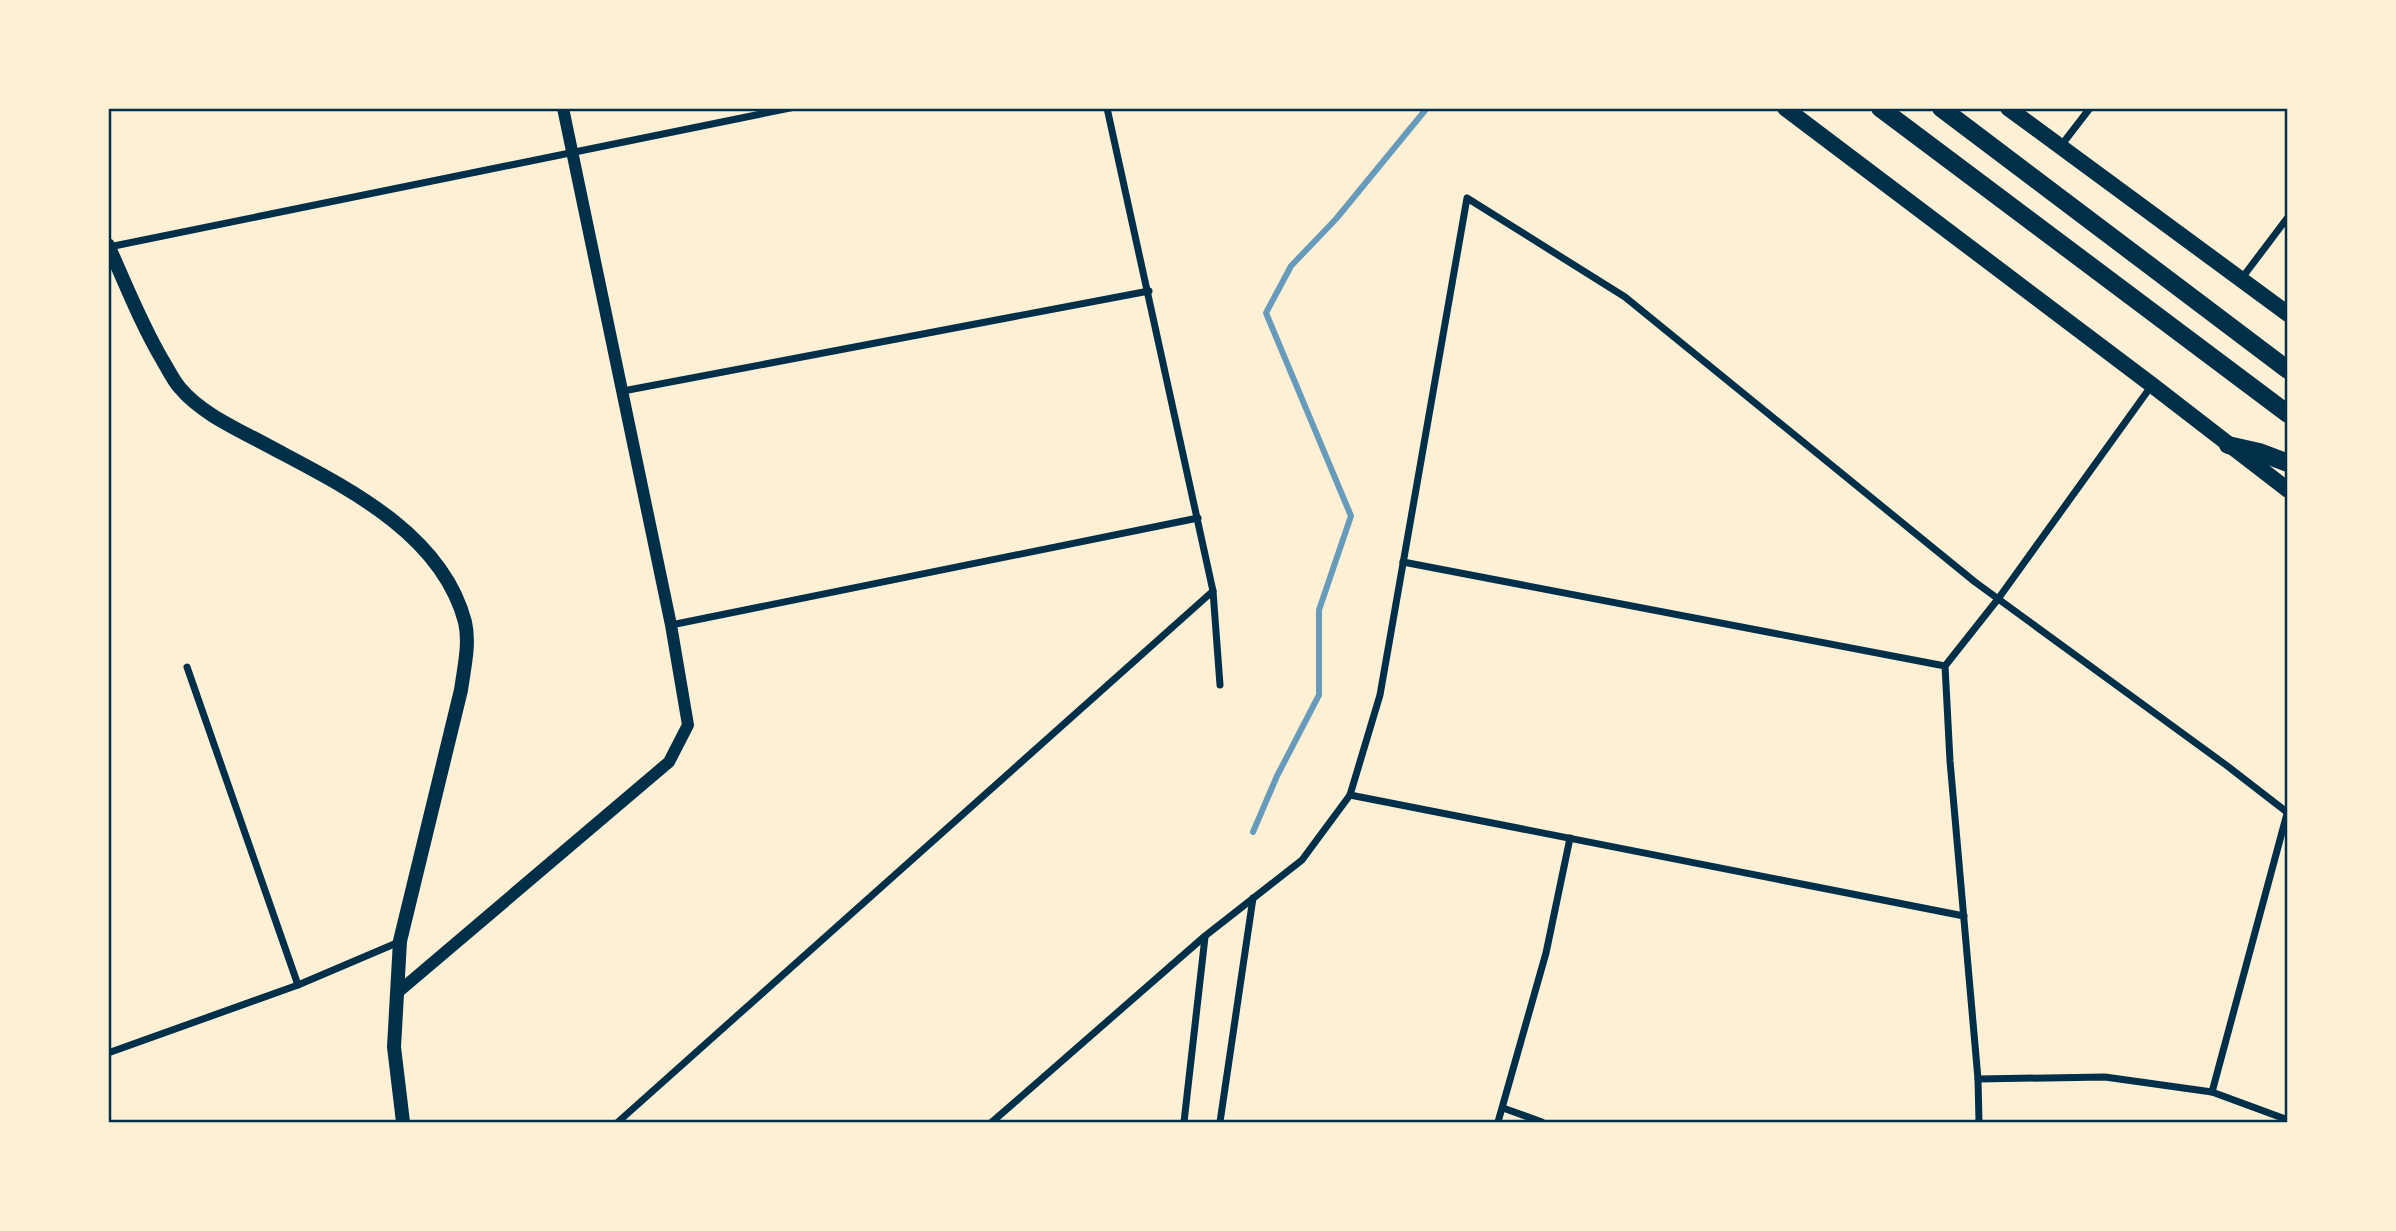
<svg xmlns="http://www.w3.org/2000/svg" width="2396" height="1231" viewBox="0 0 2396 1231" font-family="Signika,sans-serif">
  <rect width="100%" height="100%" fill="#fdf0d5"/>
  <g fill="none" stroke-linecap="round" stroke-linejoin="round">
    <polyline stroke="#669bbc" stroke-width="6" points="1253,832 1277,776 1319,695 1319,610 1351,516 1266,313 1291,266 1336,219 1427,108"/>
    <g stroke="#003049" stroke-width="7">
      <polyline points="1107,108 1213,591 1220,685"/>
      <polyline points="2060,147 2090,108"/>
      <polyline points="109,247 790,108"/>
      <polyline points="2242,278 2288,217"/>
      <polyline points="623,391 1149,291"/>
      <polyline points="1403,562 1945,666"/>
      <polyline points="671,625 1198,518"/>
      <polyline points="187,667 298,985"/>
      <polyline points="1350,795 1964,916"/>
      <polyline points="108,1053 298,985 399,942"/>
      <polyline points="1978,1079 2105,1077 2212,1092 2288,1120"/>
      <polyline points="2212,1092 2288,810"/>
      <polyline points="1503,1108 1542,1122"/>
      <polyline points="618,1122 1213,591"/>
      <polyline points="992,1122 1205,936 1302,860 1350,795 1380,695 1467,198 1625,297 1975,582 2226,765 2288,813"/>
      <polyline points="1184,1122 1205,937"/>
      <polyline points="1220,1122 1253,898"/>
      <polyline points="1498,1122 1546,953 1570,838"/>
      <polyline points="1979,1122 1978,1079 1950,761 1945,666 1998,599 2152,385"/>
    </g>
    <polyline stroke="#003049" stroke-width="12" points="397,993 669,762 688,725 671,625 563,108"/>
    <path stroke="#003049" stroke-width="14" d="M108,245C126,285 141,324 163,361C168,369 173,380 180,388C201,413 235,428 263,443C339,484 441,530 465,622C470,644 464,668 461,690L400,941L394,1047L403,1122"/>
    <g stroke="#003049" stroke-width="16">
      <polyline points="1785,108 2152,385 2288,490"/>
      <polyline points="2008,108 2288,314"/>
    </g>
    <g stroke="#003049" stroke-width="18">
      <polyline points="1880,108 2288,414"/>
      <polyline points="1941,108 2288,370"/>
      <polyline points="2228,445 2259,452 2288,463"/>
    </g>
  </g>
  <rect width="2396" height="1231" fill="none" stroke="#fdf0d5" stroke-width="220"/>
  <rect x="110" y="110" width="2176" height="1011" fill="none" stroke="#003049" stroke-width="2.5"/>
</svg>
